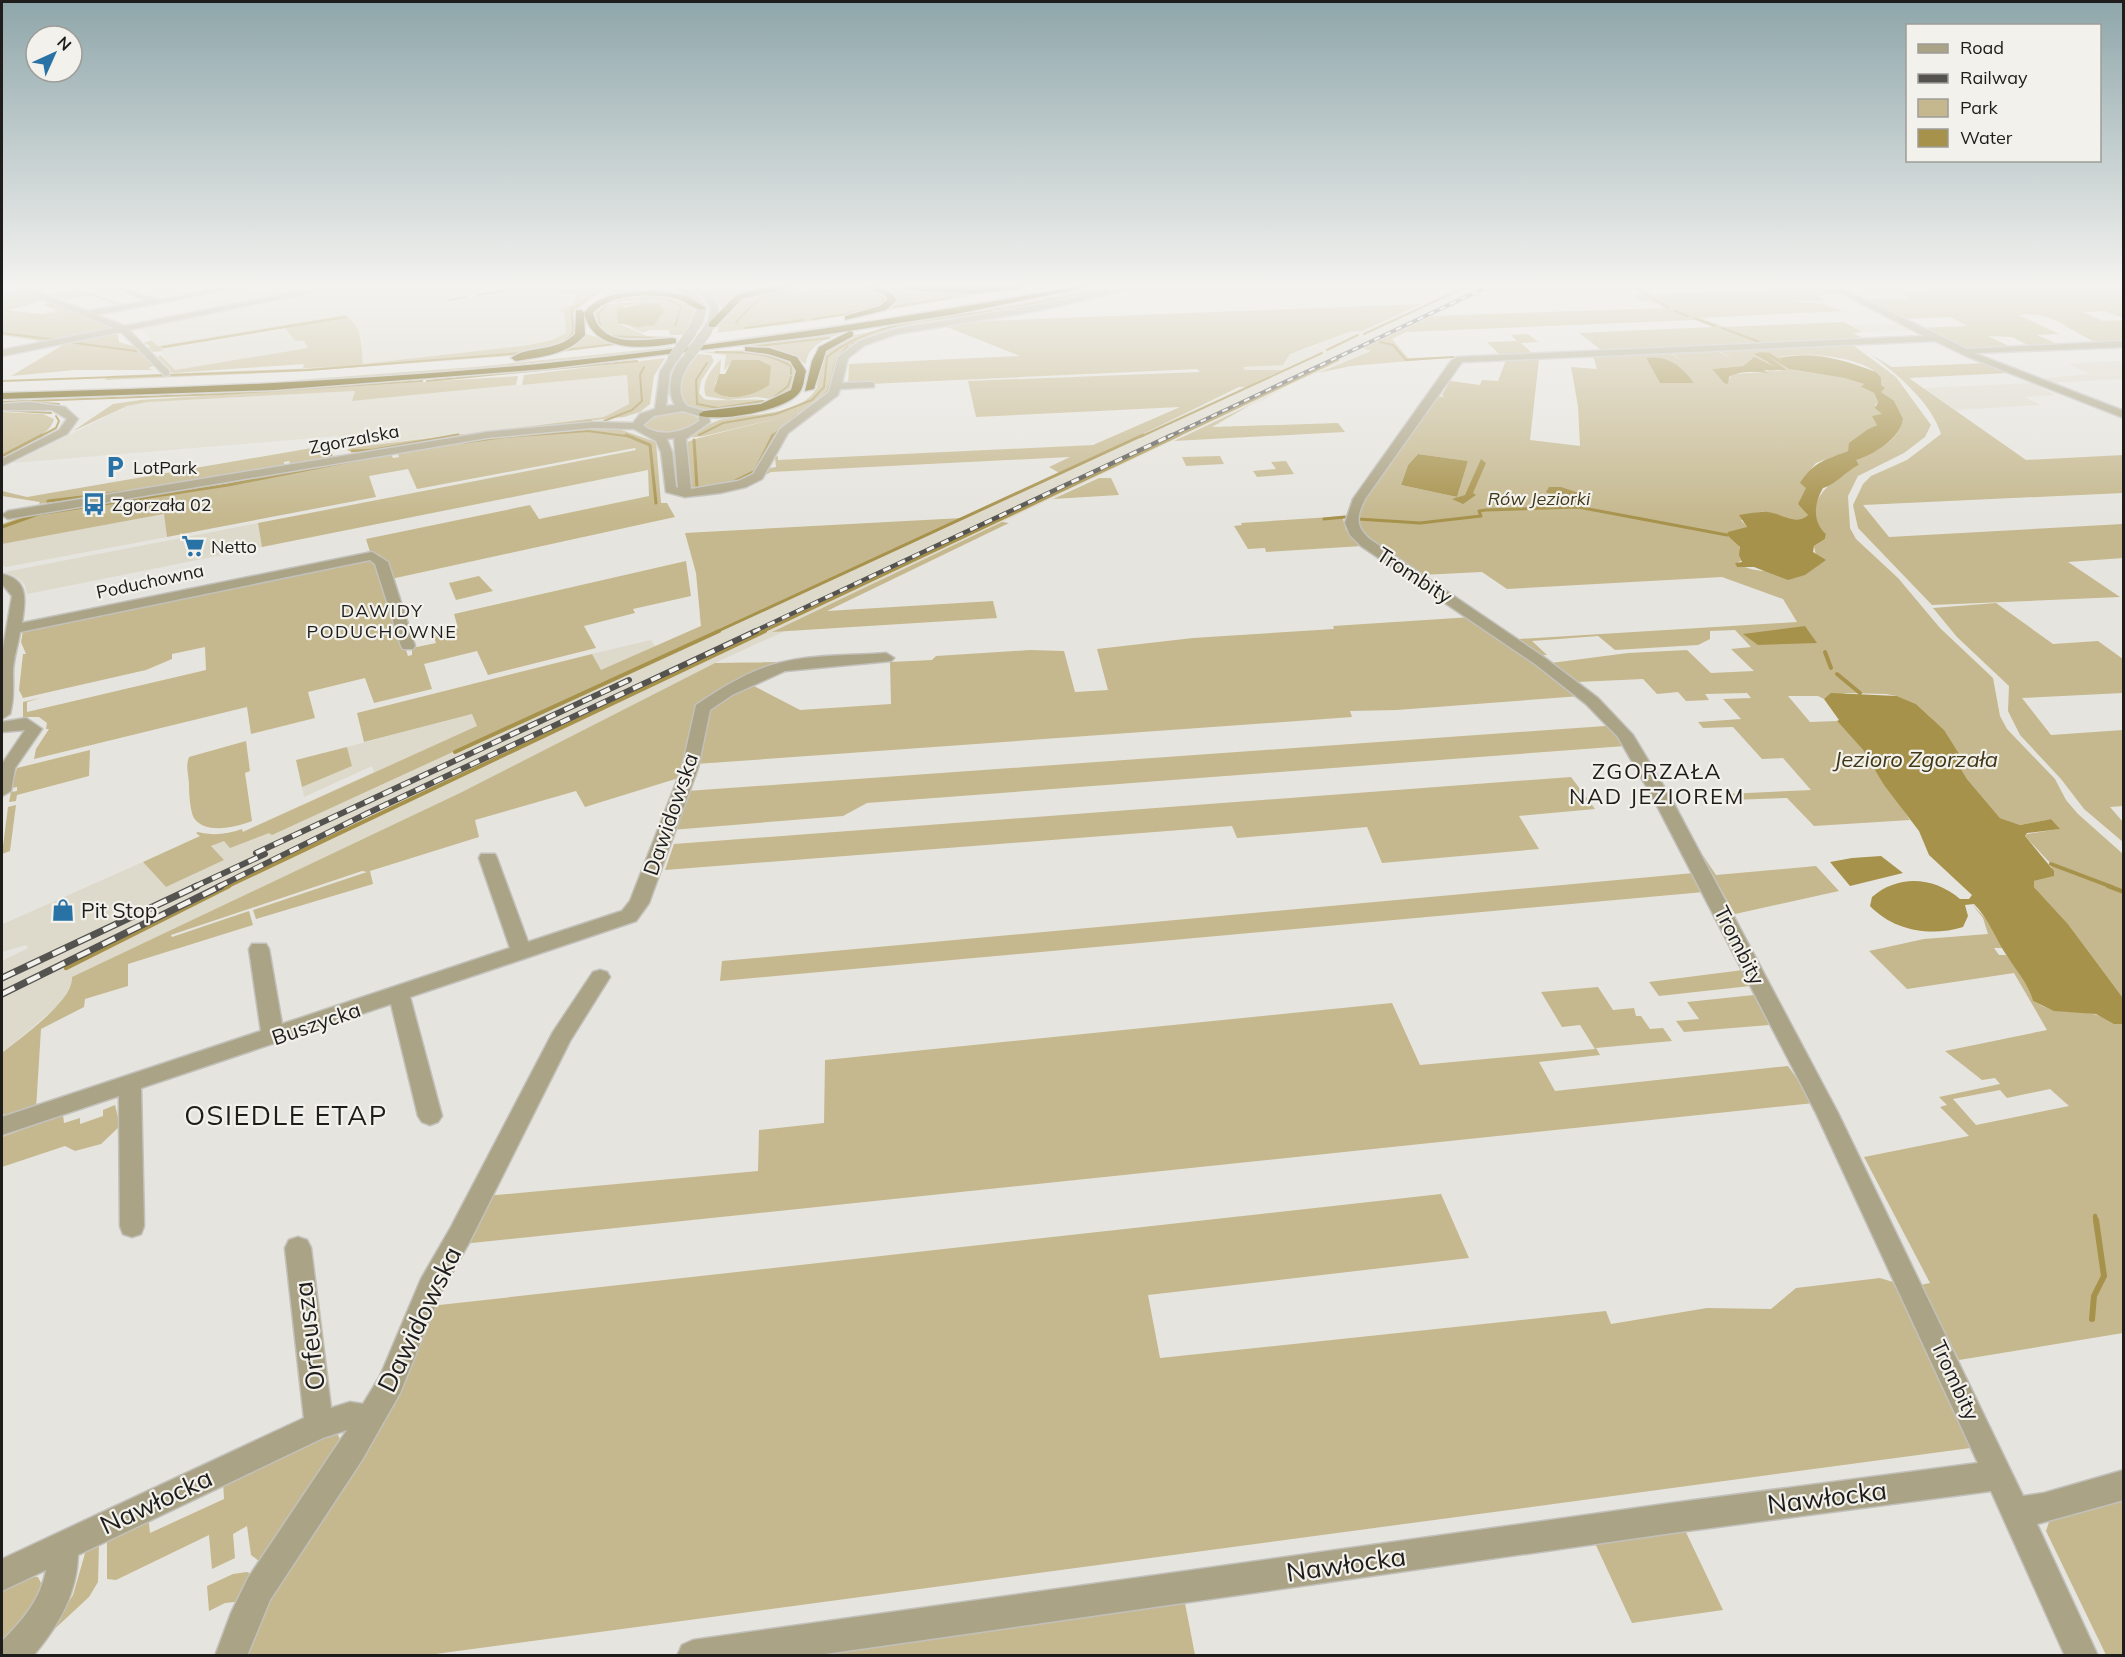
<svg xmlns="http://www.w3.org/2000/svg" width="2125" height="1657" viewBox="0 0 2125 1657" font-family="Mulish,sans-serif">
  <rect width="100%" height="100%" fill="#e6e4de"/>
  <g fill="#ddd9cb">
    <polygon points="285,287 326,287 218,307 208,301"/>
    <polygon points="345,287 570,287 559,291 576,295 574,303 560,310 564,312 566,333 552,340 529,345 363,364 362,340 344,315 158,346 139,327"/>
    <polygon points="1458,287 1497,287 1364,348 1372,350 1293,383 1262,401 1241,408 774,631 785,631 715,663 462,792 73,977 73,982 60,1004 2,1053 2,961 28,948 26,945 2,952 3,924 143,862 166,887 224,860 211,846 374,772 372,766 304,797 302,787 352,766 347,747 472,714 477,725 601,670 592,654 651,640 655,646 701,626 699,615 745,617 1280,370 1244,370 1243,366 1259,357 1302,351 1352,331 1362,331"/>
    <polygon points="1901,324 1913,330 1862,332 1850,325"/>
    <polygon points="285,328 295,341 304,341 309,348 174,370 160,355 163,354 160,349"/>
    <polygon points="2123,361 2123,379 2045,383 2036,379 2090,374 2068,364"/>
    <polygon points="627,375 629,404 604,417 333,449 338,436 13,463 127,406 148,402 355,391 352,401"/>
    <polygon points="2032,383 2055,395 2025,397 2040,405 1955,410 1924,388"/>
    <polygon points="165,514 167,537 6,567 2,565 2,544"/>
    <polygon points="258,523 262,547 27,594 25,585 19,579 5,572"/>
  </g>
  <g fill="#c5b88e" fill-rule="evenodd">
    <path d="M66,287H75L125,305C111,307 101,296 88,296C69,296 67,304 47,295L72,290Z"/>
    <path d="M570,287H608L573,312L575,332L568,341L529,354L510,356L289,372L105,380L109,376L82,377L344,367L303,368L304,364L174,373L169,372L170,369L158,357L160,355L175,370L308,348L304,341H295L285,328L161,349L163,351L153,352L148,348L150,346L144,343L151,340L158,346L344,315C362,323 362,348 363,364L529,345L552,340L566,333L564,313L559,310L574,304L576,295L557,292Z"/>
    <polygon points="618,287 671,287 691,298 653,292 598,301"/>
    <polygon points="701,287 772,287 738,295 722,308 712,293"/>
    <path d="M807,287L786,293L805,291L810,288C837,290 858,284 888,296V299C874,318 743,329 713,333L717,332L719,327H716C737,300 750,291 785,288C795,287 797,289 807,287Z"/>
    <polygon points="876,287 995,292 882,311 893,306 898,298 892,292"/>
    <polygon points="1067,287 1074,287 930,313 704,345 706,343 878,319"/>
    <path d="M1103,287H1129L887,332C871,337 851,341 841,354C828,371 842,385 817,403C810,408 805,412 797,414H801L773,439L757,472L739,481L699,489L692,487L687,442L699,438L791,415L704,436L686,438L689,434C700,430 711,422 723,419C753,412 798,418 817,388L819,365L825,351L854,335Z"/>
    <path d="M1631,287H1639L1652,295L1828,287L1842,294L1816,295L1827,301L1788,302L1823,304L1843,311L1701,318L1724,327L1844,322L1862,332L1853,333L1865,339L1604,352L1579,333L1713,327L1695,320L1406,332L1392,339L1408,358L1500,355L1487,342L1517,341L1511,335L1528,334L1538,342L1521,343L1532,353L1553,354L1445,358L1351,366L1318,373L1371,351L1363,348L1432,316L1664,308C1654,300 1643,303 1632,296L1644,294Z"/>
    <path d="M1926,287H2123V318L2105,311L2084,312L2103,321L2123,320V343C2118,343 2110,345 2104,344C2073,338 2058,309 2019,315L2059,334L2037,335L2062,346L2032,347L2012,337L1988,336L2013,348L1978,349L1958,346L1919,328L1967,326L1950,317L1902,319L1861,299H1912L1899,292L1934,290Z"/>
    <polygon points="11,290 21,291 42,301 8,310 41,314 57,311 44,305 50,302 113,327 36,344 40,341 2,335 2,293 6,292 2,292"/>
    <path d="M648,295C664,295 684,295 694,309L692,320L683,335H670L669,330H650L643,333L626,325L631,326L659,304L624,306L620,324L647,336L681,337L633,340L601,335L592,316L595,309C608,302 622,304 636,301H613L615,300Z"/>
    <polygon points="1421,304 1362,331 1352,331 1290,354 1283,365 1243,367 1245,370 1282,370 1247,387 1239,387 1061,474 1049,467 1070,457 771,472 765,475 770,468 776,467 775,457 778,456 778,460 1093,445 1180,407 976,417 968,381 1200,372 1197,369 848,385 849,364 1020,356 947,327 984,321"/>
    <polygon points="114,333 118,335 119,342 136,347 154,366 148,368 154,370 75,370 11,376 63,345 59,343"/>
    <path d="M843,333C828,338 807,345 806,364C782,349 767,351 739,346Z"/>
    <polygon points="586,334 621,344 555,353 576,344"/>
    <path d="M1850,343L1896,377L1931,425L1925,437L1904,453L1858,476L1848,496L1850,528L1856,539L1898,578L1940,628L1993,678L2000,716L2007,729L2055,779L2066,800L2078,814L2123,854V998L2068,924L2034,887V881L2053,876L2051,864L2025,836L2027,834L2059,829L2051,819L2020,825L2000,818L1967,779L1961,769V757L1932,719L1916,704L1897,696L1886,694L1846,693L1824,699L1818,696H1788L1810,722L1837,721L1863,750L1910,820L1814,826L1787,798L1730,800L1725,794L1811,790L1783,758L1762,759L1733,727L1703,728L1698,722L1741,719L1723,699L1751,698L1747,693L1705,694L1709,700L1686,701L1678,692L1657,694L1643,679L1577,682L1551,663L1628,653L1687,650L1711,673L1754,671L1731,649L1751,647L1735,630L1710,631V639L1698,645L1615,650L1598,636L1532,641L1547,655H1542L1519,639L1797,622L1783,599L1722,577L1507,589L1482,572L1421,575L1367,540L1354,519L1364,499L1436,396L1444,397L1442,395L1450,381L1480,385L1482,380L1498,381L1506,360L1539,358L1530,440L1580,446L1578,406L1571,367L1597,369L1593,356L1668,351L1686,364L1672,353L1718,351L1735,361L1718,350ZM1761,352C1770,353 1776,360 1784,361L1780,357C1804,351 1864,356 1881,377L1880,392L1903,419C1900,440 1873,455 1855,460L1859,465C1834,478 1795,506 1826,534L1825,539L1814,546L1816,556C1788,567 1764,579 1737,563L1742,560L1739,544L1734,540L1747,527L1741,520C1749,516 1756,511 1765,512C1780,513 1794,526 1808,515L1800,500L1807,488L1804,478L1816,463L1848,451L1850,443L1868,429L1877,425L1875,420L1883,415L1875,405L1878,402L1874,393L1862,388L1864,384L1844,378L1794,370L1766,355L1764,356L1786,369L1779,371L1764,369L1769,372L1734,374L1724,383L1712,369L1743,366L1752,358L1774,367L1756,355ZM1646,358C1669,354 1681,367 1694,383H1660ZM1418,454L1468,461L1457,497L1401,485L1408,465Z"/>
    <polygon points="673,347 672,349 444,372 296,382 297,380 474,367"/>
    <path d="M724,351C743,350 787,349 795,369L790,390L773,399L757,397L728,400L706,396C700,383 712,368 721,359L720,373L715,384L726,397L745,395L748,360H733L724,371L726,355L701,352Z"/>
    <path d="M698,354L711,355L714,361L701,381L699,393L704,399C722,403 758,396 768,402C750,410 700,416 683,403C678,376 684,374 698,354Z"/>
    <path d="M1870,354L1892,367L1986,363L2008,373L1909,378L2026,460L2123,455V493L1863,505L1889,537L2123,524V558L2068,562L2120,597L1932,605L1858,528L1853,505L1863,484L1871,476L1907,460L1941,434C1932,403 1895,372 1870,354Z"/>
    <polygon points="665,358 654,376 650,404 640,412 624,417 471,433 363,452 348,451 348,448 604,417 629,404 627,375 522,385 524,375"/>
    <polygon points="518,376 516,385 352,401 355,391 148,402 127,406 73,431 113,404 140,400"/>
    <polygon points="1252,404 1212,427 1338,423 1345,432 1174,441"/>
    <path d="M2,412L43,414L54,419C50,437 17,448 2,455Z"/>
    <path d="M672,412L689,413L700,419L698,423C681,432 661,438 643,426L644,421L655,415Z"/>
    <polygon points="596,428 616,428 656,442 661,503 667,503 675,517 391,579 380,555 370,552 366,539 530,505 539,519 649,496 648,470 262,547 258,523 636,450 635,448 417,489 408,469 369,476 376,497 167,537 164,514 2,544 2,524 35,512 223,484 390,452 393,458 399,457 397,451 530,433"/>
    <polygon points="335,444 330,458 291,465 289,461 284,462 284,468 166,488 39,504 40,502 2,496 2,491 27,497"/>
    <polygon points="1220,456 1224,464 1186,466 1182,457"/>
    <polygon points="1286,461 1294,474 1257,477 1253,471 1276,469 1271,462"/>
    <polygon points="1099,478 1111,478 1119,495 1053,499"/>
    <polygon points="1345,516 1343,519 1346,530 1362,546 1266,552 1265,548 1248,549 1234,526 1242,525 1241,523"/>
    <path d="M962,518L272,835L269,833L230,848L224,841L211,846L224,860L166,887L143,862L200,836L196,833L198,832C214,836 227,834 242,829L243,832L477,726L472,714L364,742L357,713L592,654L601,670L701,626L696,573L685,533Z"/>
    <polygon points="1002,522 1009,523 827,611 993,601 997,618 772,632"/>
    <polygon points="372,559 376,563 408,656 412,655 412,648 436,643 433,634 458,628 454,614 686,561 691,596 633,609 635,613 584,626 596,648 488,675 477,651 424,664 432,689 374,703 365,678 308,692 315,718 251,734 247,707 34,759 36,749 49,729 46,729 47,723 39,717 23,717 23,702 40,698 27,702 27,712 206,670 205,647 172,654 172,659 146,670 23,698 19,690 23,654 26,654 21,642 23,631"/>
    <polygon points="479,576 493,591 456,600 449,583"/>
    <polygon points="1996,603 2053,644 2098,641 2123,659 2123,693 2022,698 2051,735 2123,730 2123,806 2110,807 2123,822 2123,842 2084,809 2061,779 2020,735 2008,711 2009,686 1957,637 1933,608"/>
    <polygon points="1472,617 1581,696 1397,710 1350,711 1352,717 696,764 708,707 752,685 800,710 891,704 890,662 932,660 936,656 1030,650 1064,651 1075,692 1108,690 1097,649 1193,638 1334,629 1333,626"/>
    <path d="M786,662L698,706L693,717L682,777L585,807L576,791L475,820L479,837L370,871L373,884L256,919L253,910L367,872L362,871L171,935L172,937L249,911L253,925L128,964V986L85,999L84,1007L41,1029L36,1109L14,1117L2,1114V1053C20,1038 74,1001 72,977L462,792L715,663Z"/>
    <polygon points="1605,726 1612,727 1625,746 867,803 843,816 671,830 687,791"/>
    <path d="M246,741L250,771L245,773L252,821C237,827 205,835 194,818C190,811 189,793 189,785C189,775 185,767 189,757Z"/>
    <polygon points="347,747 352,766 302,787 296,760"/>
    <polygon points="90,750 89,776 17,795 16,801 9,802 11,792 17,791 17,787 11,788 17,768"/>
    <polygon points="1571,777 1595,809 1519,816 1539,849 1382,863 1367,827 1237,838 1232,826 665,870 674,844"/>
    <polygon points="16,805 10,851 2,854 8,807"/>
    <polygon points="1690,836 1716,875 1816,866 1839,891 1735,914"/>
    <polygon points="1694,873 1704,892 720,981 722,961"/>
    <path d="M1972,904L1988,921L2003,948H1994L1999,955H2006C2017,970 2028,983 2033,1001C2062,1018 2072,1007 2097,1015C2108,1018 2112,1024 2123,1024V1333L1959,1360L1920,1285L1930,1283L1864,1157L1969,1136L1940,1107L1947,1105L1939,1097L2000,1084L1995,1078L1982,1080L1945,1051L2047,1030L2014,973L1907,989L1869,951L1924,939L1988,934L1983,918ZM2050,1089L2069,1106L1976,1125L1953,1099L2000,1090L2007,1098Z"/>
    <polygon points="1743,970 1750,986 1659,996 1649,982"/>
    <polygon points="1598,987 1613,1010 1634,1008 1636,1016 1641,1016 1650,1029 1663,1028 1672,1041 1596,1048 1600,1055 1539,1062 1555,1091 1788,1066 1814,1103 462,1244 485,1196 758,1171 759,1130 824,1123 825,1060 1392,1003 1420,1065 1595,1049 1580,1025 1562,1027 1541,992"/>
    <polygon points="1754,995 1769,1025 1684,1032 1676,1021 1699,1019 1687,1002"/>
    <polygon points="115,1105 120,1126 101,1144 75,1151 65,1146 2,1167 2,1137 63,1115 64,1123 80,1118 80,1124 103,1116 103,1110"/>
    <polygon points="1441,1194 1469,1258 1148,1295 1160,1358 1606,1311 1611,1324 1707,1308 1771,1309 1796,1288 1880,1278 1893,1282 1903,1293 1978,1447 428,1655 244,1656 247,1641 430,1306"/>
    <polygon points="330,1433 337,1433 340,1439 339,1447 268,1558 259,1561 251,1555 247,1526 233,1534 235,1558 212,1569 209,1535 116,1580 107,1579 107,1532 148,1514 150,1533 224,1499 223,1480"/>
    <polygon points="2123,1492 2123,1655 2106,1655 2046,1531 2053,1510"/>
    <polygon points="1682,1524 1723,1610 1632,1623 1594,1541"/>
    <polygon points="99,1542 98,1582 89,1597 47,1636 73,1595 86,1550"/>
    <polygon points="247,1572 254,1575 244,1601 225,1603 209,1611 207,1586 233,1574"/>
    <path d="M26,1576L38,1577L42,1585C34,1609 19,1628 2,1645V1586Z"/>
    <polygon points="1184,1598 1195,1655 777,1656"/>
  </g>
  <g fill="#a7924c">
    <polygon points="647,303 659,304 664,311 654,325 638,327 618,323 617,309"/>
    <path d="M1761,352L1770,353L1782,361L1779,358C1813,350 1845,360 1876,372L1881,377V385L1885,388L1881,392L1894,401L1903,419C1901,438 1872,456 1856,460L1859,465C1846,471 1835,485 1823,488C1814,503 1812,522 1826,534L1825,539L1814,546L1813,552L1826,560L1805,575L1788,580L1754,567H1737L1735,563L1742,562L1739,555L1740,547L1727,535L1728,532L1747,527L1739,515C1748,514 1759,511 1768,512C1781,513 1795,526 1808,515L1798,504L1806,488L1800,483C1813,462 1827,459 1848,451L1849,443L1868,429L1877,425L1872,416L1882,414L1875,408L1878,402L1874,393L1861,387L1864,384L1844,378L1789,369L1766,355L1787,370H1764L1769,373C1758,372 1740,370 1729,377L1728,384L1724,383L1712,369L1743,366L1754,357L1774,366L1754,354Z"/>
    <path d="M1646,358C1668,354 1682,367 1694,383H1660Z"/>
    <path d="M732,360H759L771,366L769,385C755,395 728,403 714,391L719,374H725Z"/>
    <polygon points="1418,454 1468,461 1457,497 1401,485 1408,465"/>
    <polygon points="1481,459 1486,463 1473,493 1476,495 1463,504 1452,499 1465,495"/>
    <path d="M1549,487H1561L1585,495V501C1575,505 1554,499 1546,492Z"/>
    <polygon points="1805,626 1817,643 1758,645 1743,634"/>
    <path d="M1831,693L1897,696L1916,704L1944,730L1961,757V769L1967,779L2000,818L2020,825L2051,819L2060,829L2027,833L2025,836L2054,871V876L2034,881V887L2068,924L2123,998V1024H2114L2096,1014L2054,1011L2033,1001C2028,983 2017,972 2007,956C1995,938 1989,919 1974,904L1965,905L1968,916L1963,927C1931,937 1894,931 1870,906L1872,897C1899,874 1934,877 1960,899H1969L1972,895L1929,855L1919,831L1884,785L1863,750L1837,721L1839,720L1824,699Z"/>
    <polygon points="1881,856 1903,873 1850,886 1830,862 1852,858"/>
  </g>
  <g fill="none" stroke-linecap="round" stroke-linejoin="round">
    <g stroke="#a7924c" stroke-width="2">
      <polyline points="655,287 667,291"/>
      <polyline points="1636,288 1669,308"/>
      <path d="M822,290C841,290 871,284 884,300L879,305"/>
      <polyline points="1100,290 1116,287"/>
      <polyline points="19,291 40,299"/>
      <polyline points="478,295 522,287"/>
      <polyline points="292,296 342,287"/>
      <polyline points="448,300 466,297"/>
      <path d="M618,301C639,297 663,292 681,307L675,326"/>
      <polyline points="48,303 111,327 101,331"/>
      <polyline points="894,307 948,298 956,293"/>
      <polyline points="996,308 1003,312"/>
      <polyline points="1009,308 1095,292"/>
      <polyline points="1675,311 1688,316"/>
      <polyline points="1694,318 1715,326"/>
      <polyline points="813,319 848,314 880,305"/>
      <path d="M736,323C756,299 762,293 794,291"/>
      <polyline points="745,328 803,320"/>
      <polyline points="1722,328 1765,344"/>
      <polyline points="601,330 598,314 607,305"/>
      <polyline points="2,333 57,340"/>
      <polyline points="1364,334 1466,287"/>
      <polyline points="609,336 656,338"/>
      <polyline points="68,342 136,351"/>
      <polyline points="564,342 573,333 572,309 605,287"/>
      <polyline points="1380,342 1393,345 1406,360 1453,357"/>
      <polyline points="852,344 890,331"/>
      <polyline points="758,346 829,338"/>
      <polyline points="163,347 346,317"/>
      <polyline points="564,350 616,344"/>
      <polyline points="1327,350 1358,335"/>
      <path d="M716,352C743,352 767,352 791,366V374"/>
      <polyline points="707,363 696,380 697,404 718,408 763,401"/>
      <polyline points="833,372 837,358 848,346"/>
      <polyline points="2,381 309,370 522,353"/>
      <polyline points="427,381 637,361"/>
      <polyline points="774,397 788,386 791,377"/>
      <polyline points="820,399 828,391 833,375"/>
      <polyline points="2,402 222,394 422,381"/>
      <polyline points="42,403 59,404"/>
      <polyline points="2,410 51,413"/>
      <polyline points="803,411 812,405"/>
      <polyline points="604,421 632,410 642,401 640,375 644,367"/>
      <path d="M699,435L723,423L776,414L812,400L824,387L827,357C873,320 936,320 992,311"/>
      <polyline points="39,437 56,428 59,421 56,416"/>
      <polyline points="450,437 591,421"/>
      <polyline points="503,437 588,431 633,437"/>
      <polyline points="771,437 797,415"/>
      <polyline points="1140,437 1322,353"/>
      <polyline points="1175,437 1338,360"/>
    </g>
    <g stroke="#a7924c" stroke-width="3">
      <polyline points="626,435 650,445 656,503"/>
      <polyline points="694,440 697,488 700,488"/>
      <polyline points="465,442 515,435"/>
      <polyline points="352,451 374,450 458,435"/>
      <polyline points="2,456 42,435"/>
      <polyline points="322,460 331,455"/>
      <polyline points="731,483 755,471 773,435"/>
      <polyline points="48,501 124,492"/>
      <polyline points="1324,519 1345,517"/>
      <polyline points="1358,519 1420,523 1481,516 1479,511 1486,510 1578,507 1727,535"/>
      <polyline points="2,527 38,514 228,485 371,457"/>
      <polyline points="716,632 1143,435"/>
      <polyline points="762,632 1179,435"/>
    </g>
    <g stroke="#a7924c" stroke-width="4">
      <polyline points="1825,652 1831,668"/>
      <polyline points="1837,674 1860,693"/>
      <polyline points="455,752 719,631"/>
      <polyline points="2051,864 2112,887"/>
      <polyline points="226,887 765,631"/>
    </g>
    <g stroke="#a7924c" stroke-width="4.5">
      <polyline points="2108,886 2124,892"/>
      <polyline points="66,968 229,886"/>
      <polyline points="2095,1216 2096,1221"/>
    </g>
    <polyline stroke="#a7924c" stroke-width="6" points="2092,1319 2094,1296 2104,1276 2096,1220"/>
    <g stroke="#c2c0bb" stroke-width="3">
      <g id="minor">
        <path d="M12,287H23L87,311L147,301L114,287C130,287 143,298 158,299C186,300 213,285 241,287L96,315L125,326L322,287H337L129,330L169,371V375L165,376L121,332L2,356V350L114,328Z"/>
        <path d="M672,287C687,286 699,295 706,308L703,322L694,335L686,333L698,308L694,301Z"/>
        <path d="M691,287L705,289C722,302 721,316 710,333L702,331C718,307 709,302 691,287Z"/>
        <path d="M1124,287H1138L1037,311L897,334L865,345L848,358L842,383L870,382L874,383V387L840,389L838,395L788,433L762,479L746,487L720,493L685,497L666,492L661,452L656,441L634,429L592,428L487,438L8,519L2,515L8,511L487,432L592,422L633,423L640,414L655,409L660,372L670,356L673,355L678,358L670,372L666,406L675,405C665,390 672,361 689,353L694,356C684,370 673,390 687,406L708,412L710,422L686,439L691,489L738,481L753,474L780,429L829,392L838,357L859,341L895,329L1037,305ZM683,411L699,416V421C684,433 658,438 643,425L654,416ZM675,438L674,439L678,488L676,487L672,452L667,439Z"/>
        <path d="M1829,287H1839L1967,349L2124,341V347L1974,353L2124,411V418L1966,356L1935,341L1462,362L1365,499C1356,517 1355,527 1371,540L1545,658L1598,698L1633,735L1672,800L1838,1113L2023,1496L2044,1493L2124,1470V1500L2037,1524L2098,1656H2065L1991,1491L1672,1533L811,1656H677L682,1645L693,1640L1672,1503L1978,1463L1816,1113L1654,800L1618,737L1586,704L1535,664L1361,546L1350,535L1345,523L1353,499L1451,361L1457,357L1924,336Z"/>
        <polygon points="30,402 65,407 78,419 67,434 2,466 2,459 59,430 67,419 52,410 2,410 2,404"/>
        <path d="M372,552L388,562L415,646L413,649H403L401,646L375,564L370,560L20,632C18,646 12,662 13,676C13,690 14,699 10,714L2,719V654L12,596L2,584V574C30,580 25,602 22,623Z"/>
        <path d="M886,653L894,658L891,661L785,671L732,695L710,710L698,768L649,903L636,921L410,997L442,1116L438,1122L430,1125L422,1122L418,1116L391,1004L141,1088L144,1226L141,1234L132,1237L123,1234L120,1226L119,1096L2,1135V1117L261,1031L249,949L252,944H266L269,949L282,1024L510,948L479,858L481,854H495L497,858L528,942L622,911L630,901L682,768L696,705C721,688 750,670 779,663C814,654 851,656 886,653Z"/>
        <polygon points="26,718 42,729 15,768 11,791 2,796 2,764 25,730 2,732 2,722"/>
        <path d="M600,970L607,972L610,977L570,1041L469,1243L441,1292L400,1393L362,1460L270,1600L247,1656H215L231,1613L248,1578L347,1430L323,1438L78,1555C77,1594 58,1627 33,1656H2V1641C22,1621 41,1599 46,1570L2,1591V1559L304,1418L285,1248L289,1240L298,1237L307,1240L311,1248L331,1408L350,1402L363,1404L380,1376L421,1279L451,1227L553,1032L593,972Z"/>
      </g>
    </g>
    <g stroke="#c2c0bb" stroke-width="3">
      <g id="highway">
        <polygon points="764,287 793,287 742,299 715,327 709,327 709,323 736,295"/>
        <path d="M863,287C877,286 889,288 897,300L886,310L845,320V316L880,306L888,299L885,295Z"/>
        <polygon points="904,287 1032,287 971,294 908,290"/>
        <path d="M1073,287H1089L951,315L816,336L546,369L274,390L2,399V393C184,388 367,381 548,363C724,345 899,319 1073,287Z"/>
        <path d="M660,291L687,296L706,308C698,314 687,301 677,299C653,293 611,293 593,313C602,350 644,339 673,338L676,339V343C644,349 593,353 584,313L585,335C568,355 540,357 516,361L511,358C529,345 555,353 575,334L576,310H582L584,313C601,291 634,291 660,291Z"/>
        <polygon points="850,331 853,332 853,336 826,351 814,389 805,391 812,361 819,347"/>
        <path d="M745,347L769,348L797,357L806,371C804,377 804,388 799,393C784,411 723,421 700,416L699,414L704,411L761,404L791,390L796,371L790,361L768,354L745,351Z"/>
      </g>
    </g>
    <use href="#minor" fill="#aba385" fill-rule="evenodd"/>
    <use href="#highway" fill="#6b5703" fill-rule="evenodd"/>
    <g stroke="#555350" stroke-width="4">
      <polyline id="rail-far3" points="1168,437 1487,287"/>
    </g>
    <g stroke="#555350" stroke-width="4.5">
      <polyline id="rail-far2" points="753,632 1172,435"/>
    </g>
    <g stroke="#555350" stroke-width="6">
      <g id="rail-far1">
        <polyline points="256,853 629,680"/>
        <polyline points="194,887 265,854"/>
        <polyline points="218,887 368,813 756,631"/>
      </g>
    </g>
    <g stroke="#555350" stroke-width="7">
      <g id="rail">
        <polyline points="2,978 197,886"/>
        <polyline points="2,994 221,886"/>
      </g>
    </g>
    <use href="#rail-far3" stroke="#f3f1eb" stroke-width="2" stroke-dasharray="6" stroke-linecap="butt"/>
    <use href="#rail-far2" stroke="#f3f1eb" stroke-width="3" stroke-dasharray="8" stroke-linecap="butt"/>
    <use href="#rail-far1" stroke="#f3f1eb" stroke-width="4" stroke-dasharray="10" stroke-linecap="butt"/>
    <use href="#rail" stroke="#f3f1eb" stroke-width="4.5" stroke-dasharray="14" stroke-linecap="butt"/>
    <g stroke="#c2c0bb" stroke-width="11" stroke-linecap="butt">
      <g id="minor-bridge">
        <polyline points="689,356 707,331"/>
        <polyline points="673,358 691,333"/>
      </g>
    </g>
    <use href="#minor-bridge" stroke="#aba385" stroke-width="10"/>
  </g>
  <linearGradient id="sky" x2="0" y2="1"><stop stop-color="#8ea6aa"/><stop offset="0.55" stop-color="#f4f3f0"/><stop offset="1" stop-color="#f4f3f0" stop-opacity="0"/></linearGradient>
  <rect width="2125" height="519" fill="url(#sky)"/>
  <defs>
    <g id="parking-bare" transform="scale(1.8)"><path d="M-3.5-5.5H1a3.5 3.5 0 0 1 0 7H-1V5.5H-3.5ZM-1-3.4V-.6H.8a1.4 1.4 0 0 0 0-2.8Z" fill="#2972a6" stroke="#f3f1eb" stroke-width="2.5" paint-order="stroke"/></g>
    <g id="bus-bare" transform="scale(1.8)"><path d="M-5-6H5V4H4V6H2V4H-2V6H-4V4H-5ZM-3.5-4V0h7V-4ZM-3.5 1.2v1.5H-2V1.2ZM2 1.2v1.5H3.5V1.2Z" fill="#2972a6" stroke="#f3f1eb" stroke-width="2.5" paint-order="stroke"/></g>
    <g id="supermarket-bare" transform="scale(1.8)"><path d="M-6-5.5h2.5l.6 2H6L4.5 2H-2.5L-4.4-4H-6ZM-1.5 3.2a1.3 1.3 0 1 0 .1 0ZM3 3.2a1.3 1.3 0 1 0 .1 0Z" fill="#2972a6" stroke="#f3f1eb" stroke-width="2.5" paint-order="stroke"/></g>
    <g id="shop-bare" transform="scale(1.8)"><path d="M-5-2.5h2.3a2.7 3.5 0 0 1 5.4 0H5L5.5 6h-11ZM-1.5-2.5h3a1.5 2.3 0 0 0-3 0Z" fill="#2972a6" stroke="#f3f1eb" stroke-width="2.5" paint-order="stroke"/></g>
  </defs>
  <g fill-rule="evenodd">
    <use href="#parking-bare" x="115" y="467"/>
    <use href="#bus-bare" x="94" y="504"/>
    <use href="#supermarket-bare" x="193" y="546"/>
    <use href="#shop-bare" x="63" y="910"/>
  </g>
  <g text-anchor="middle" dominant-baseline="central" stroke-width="4.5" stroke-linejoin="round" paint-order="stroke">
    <g font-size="18" fill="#1e1d1b" stroke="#f3f1eb">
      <text transform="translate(354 439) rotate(-11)">Zgorzalska</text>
      <text transform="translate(150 581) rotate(-12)">Poduchowna</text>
    </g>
    <g font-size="18" fill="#1e1d1b" stroke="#f3f1eb" text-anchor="start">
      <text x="133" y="467">LotPark</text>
      <text x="112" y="504">Zgorzała 02</text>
      <text x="211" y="546">Netto</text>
    </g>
    <g font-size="18" font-style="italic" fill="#413818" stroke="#f3f1eb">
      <text x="1539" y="498">Rów Jeziorki</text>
    </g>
    <g font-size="18" letter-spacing="1.5" fill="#1e1d1b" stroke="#f3f1eb">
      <text x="382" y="610">DAWIDY<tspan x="382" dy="21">PODUCHOWNE</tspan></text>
    </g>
    <g font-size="21" fill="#1e1d1b" stroke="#f3f1eb">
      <text transform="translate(1415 575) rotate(33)">Trombity</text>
      <text transform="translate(670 814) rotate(-71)">Dawidowska</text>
      <text transform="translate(1740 945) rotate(63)">Trombity</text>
      <text transform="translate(316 1023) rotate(-19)">Buszycka</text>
      <text transform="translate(1956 1380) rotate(65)">Trombity</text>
    </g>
    <g font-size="21" fill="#1e1d1b" stroke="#f3f1eb" text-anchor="start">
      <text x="81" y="910">Pit Stop</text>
    </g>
    <g font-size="22" font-style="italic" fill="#413818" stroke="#f3f1eb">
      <text x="1916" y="759">Jezioro Zgorzała</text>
    </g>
    <g font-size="22" letter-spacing="1.5" fill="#1e1d1b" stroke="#f3f1eb">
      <text x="1657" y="771">ZGORZAŁA<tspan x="1657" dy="25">NAD JEZIOREM</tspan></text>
    </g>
    <g font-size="26" fill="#1e1d1b" stroke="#f3f1eb">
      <text transform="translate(419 1319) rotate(-64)">Dawidowska</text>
      <text transform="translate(309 1336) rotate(-97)">Orfeusza</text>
      <text transform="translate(1827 1497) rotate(-7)">Nawłocka</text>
      <text transform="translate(156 1501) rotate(-25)">Nawłocka</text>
      <text transform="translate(1346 1564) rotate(-8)">Nawłocka</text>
    </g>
    <g font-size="27" letter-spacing="1.5" fill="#1e1d1b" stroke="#f3f1eb">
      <text x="286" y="1115">OSIEDLE ETAP</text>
    </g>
  </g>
  <rect width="2125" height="1657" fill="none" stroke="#1e1d1b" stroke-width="6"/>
  <rect x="1906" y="24" width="195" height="138" fill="#f3f1eb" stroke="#9e9c98" stroke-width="1.5"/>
  <rect x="1918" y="44" width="30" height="9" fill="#aba385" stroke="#9e9c98" stroke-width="1.5"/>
  <text x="1960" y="54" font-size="18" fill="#1e1d1b">Road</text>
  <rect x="1918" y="74" width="30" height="9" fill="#555350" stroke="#9e9c98" stroke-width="1.5"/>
  <text x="1960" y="84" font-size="18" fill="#1e1d1b">Railway</text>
  <rect x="1918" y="99" width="30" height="18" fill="#c5b88e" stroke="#9e9c98" stroke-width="1.5"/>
  <text x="1960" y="114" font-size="18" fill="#1e1d1b">Park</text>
  <rect x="1918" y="129" width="30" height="18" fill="#a7924c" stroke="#9e9c98" stroke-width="1.5"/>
  <text x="1960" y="144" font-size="18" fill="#1e1d1b">Water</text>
  <g transform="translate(54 54) rotate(45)"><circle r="28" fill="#f3f1eb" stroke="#9e9c98" stroke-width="1.5"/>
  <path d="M0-4.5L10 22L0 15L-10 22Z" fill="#2972a6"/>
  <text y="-9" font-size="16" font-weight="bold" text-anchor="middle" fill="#1e1d1b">N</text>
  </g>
</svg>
